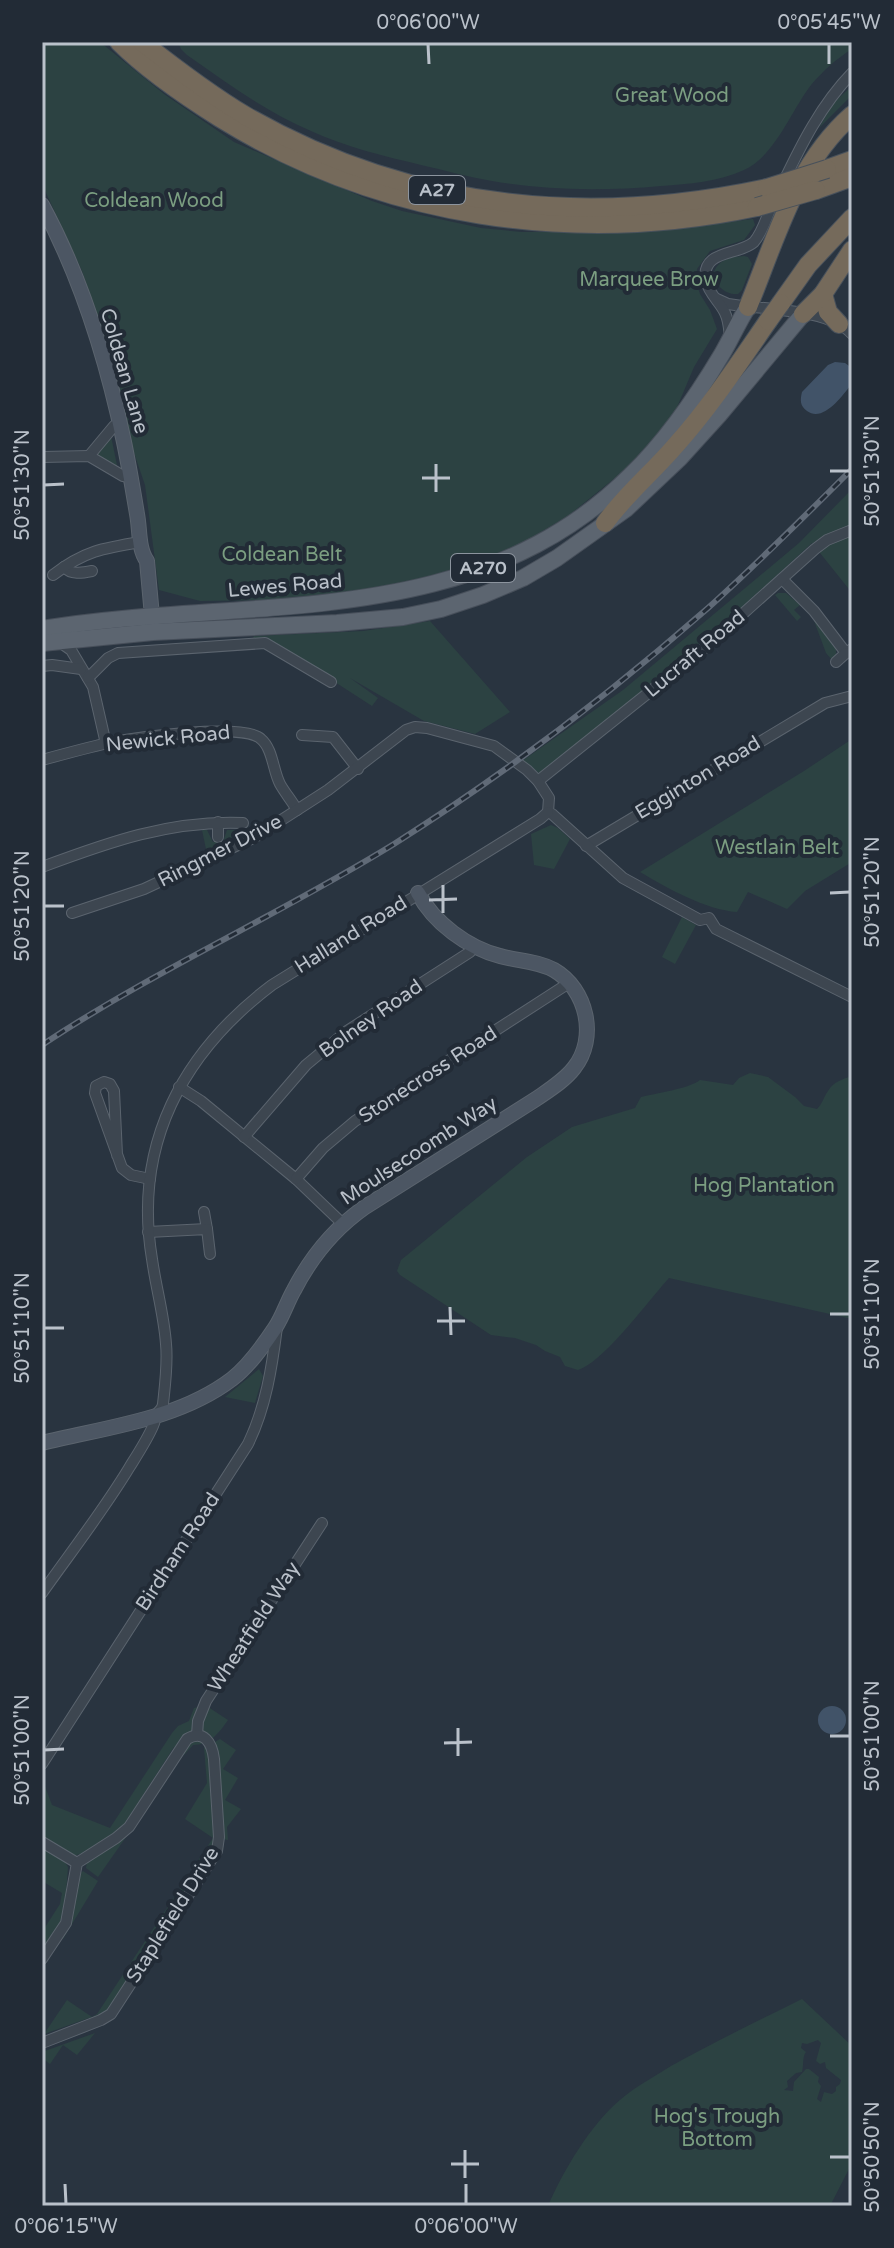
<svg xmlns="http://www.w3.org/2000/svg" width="894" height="2248" viewBox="0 0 894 2248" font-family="'Varela Round',sans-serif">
  <rect width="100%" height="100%" fill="#293440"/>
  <g fill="#2c4242" fill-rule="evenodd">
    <polygon points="42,42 100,42 164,94 234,142 372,201 402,211 481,228 522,232 611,232 678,228 753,219 755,225 744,240 710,251 697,269 696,282 700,294 710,310 717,329 694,367 672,419 631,465 568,516 531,538 496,555 432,576 347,594 282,600 200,601 159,590 145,485 133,450 113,362 82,271 42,184"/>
    <path d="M178,42H852V49C836,59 823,71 811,85C791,111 775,156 744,170C718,182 689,184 661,186C605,191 548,191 492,181C468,177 444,170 421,165C384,156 346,147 311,131C266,112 227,83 187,55L181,49Z"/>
    <polygon points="852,86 852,95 819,128 833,103"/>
    <path d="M744,256L748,257L752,264L742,290L738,294C724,295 715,285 714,272C719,259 731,257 744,256Z"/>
    <polygon points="111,436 118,470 99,457 98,454"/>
    <polygon points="852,489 852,593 812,543 743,606 640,695 539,773 522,761 623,690 799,543"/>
    <polygon points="778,593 786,593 800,605 794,610 801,617 797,621 775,595"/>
    <polygon points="813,618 836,648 836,656 832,660 826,653"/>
    <polygon points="430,621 510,712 475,734 424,721 350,678 378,698 372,706 270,640 267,637 252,639 254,636 363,631"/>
    <path d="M852,739V862L805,891L787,909L748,892L737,912C706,910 667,888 640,872L804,771Z"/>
    <polygon points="262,823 265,824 207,854 202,830 207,830 213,842 223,842 227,830 243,830"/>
    <polygon points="551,825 558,828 570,839 554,869 534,865 531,834"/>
    <polygon points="682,917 696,925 675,964 662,957"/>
    <path d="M750,1073L768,1077L795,1097L804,1106L817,1109C823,1103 823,1098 828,1091C833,1082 843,1079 852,1076V1319L669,1278C648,1301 605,1361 578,1370L565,1366L560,1357L545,1351L536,1345L515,1338L491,1335L400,1275L397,1271L401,1260L527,1157L572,1127L635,1108L641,1097C657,1093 688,1089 700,1080L733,1085L739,1078Z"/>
    <polygon points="259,1369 263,1376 255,1403 225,1397"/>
    <path d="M205,1705L228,1720C219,1733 210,1745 193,1745L184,1755L174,1747L123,1826C110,1837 90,1853 73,1856L42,1837L43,1781L52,1805L110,1828L172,1733L178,1726L189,1721L194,1708Z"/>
    <polygon points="220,1739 236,1750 223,1769 238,1778 225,1800 241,1809 227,1827 228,1840 217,1838 217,1846 106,2016 91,2023 89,2018 44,2034 67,2000 92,2017 97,2014 213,1838 185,1819 207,1783 204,1748"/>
    <polygon points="131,1830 98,1877 86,1868 87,1861"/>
    <polygon points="42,1847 65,1862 68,1867 66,1893 74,1896 78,1875 83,1871 98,1881 63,1939 57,1931 42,1952 42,1932 60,1904 62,1893 42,1881"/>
    <path d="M802,1999L852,2046V2163L830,2206H548C563,2171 591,2124 620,2100C636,2086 654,2077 671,2066C714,2042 758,2021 802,1999ZM818,2040L821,2043L816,2061L820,2064L825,2062L826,2068L841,2080L840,2084L836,2087V2091L832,2094L824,2092L821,2102L817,2099L821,2086L818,2082L819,2077L809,2069H806L794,2082L793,2091L784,2090L788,2087L787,2081L796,2073L802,2072C804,2065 802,2057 806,2052L801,2048L802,2043L807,2044Z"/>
    <polygon points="95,2033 77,2055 63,2045 50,2064 42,2058 42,2052"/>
  </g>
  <g fill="#415368">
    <path d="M835,362L845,363L852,368L851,385C842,396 823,423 807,411C800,406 800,400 802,392L828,365Z"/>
    <circle cx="832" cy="1720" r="14"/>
  </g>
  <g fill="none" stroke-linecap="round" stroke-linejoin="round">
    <g stroke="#5b646e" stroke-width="12">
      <g id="street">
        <path d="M782,185C801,145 821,105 852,73"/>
        <path d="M717,299L728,304C763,310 828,308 852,334"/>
        <path d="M730,338C729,329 729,321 725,313C720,302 709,294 706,281C700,249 739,256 754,242C763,232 767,215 773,203"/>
        <polyline points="89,456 114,426 120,425"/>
        <polyline points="42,457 89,456 123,476 130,477"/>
        <path d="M64,567C71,575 82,573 92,571"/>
        <path d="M53,575C84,551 103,548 141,542"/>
        <polyline points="782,579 814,611 846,653 852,649"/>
        <polyline points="61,643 71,650 93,687 106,744"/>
        <polyline points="836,662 846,653"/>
        <polyline points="42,666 52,665 81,669"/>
        <polyline points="88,678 108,658 118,653 265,643 331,682"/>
        <polyline points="302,735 333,737 358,769"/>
        <path d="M42,760C64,754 86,748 108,743C134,738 244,722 261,739C273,749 273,771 280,784C285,793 292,801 297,810"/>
        <polyline points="538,781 707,646 815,549 827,540 852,530"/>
        <polyline points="218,837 218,822"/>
        <polyline points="586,846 825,703 852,696"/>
        <path d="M42,867C109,842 170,820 243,823"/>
        <polyline points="72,913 144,889 255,837 328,790 406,730 415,727 427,728 494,746 527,770 538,781 549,798 548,812 552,814 623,878 700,920 709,918 716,929 852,997"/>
        <polyline points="179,1087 201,1101 296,1179 343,1224"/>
        <polyline points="244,1137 306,1065 347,1031 470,952 473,946"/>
        <polyline points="117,1155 114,1091 110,1084 104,1082 96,1086 95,1093 122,1168 131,1175 150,1179"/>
        <polyline points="296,1179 323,1148 355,1121 569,983"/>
        <polyline points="204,1212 207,1229"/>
        <polyline points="148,1232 207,1229 210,1254"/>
        <path d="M42,1593C71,1552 103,1511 129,1468C137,1455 147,1440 153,1426C157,1417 152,1423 157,1414C160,1409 162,1410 163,1404C165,1385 168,1363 166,1344C164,1315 156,1288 152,1259C133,1145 182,1053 272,985L540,819L548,812"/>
        <polyline points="197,1735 198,1721 206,1701 322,1523"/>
        <path d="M42,1764L248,1444C266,1407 272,1367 277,1327"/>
        <polyline points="42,1842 77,1863"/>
        <path d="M42,1959L66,1923L77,1863L116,1838L129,1827L187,1739C204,1729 212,1743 214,1759L219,1837L217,1851L111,2014L101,2020L42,2043"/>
      </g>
    </g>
    <g stroke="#5b646e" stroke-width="16">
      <g id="secondary">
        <path d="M42,205C81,277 107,361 124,442C129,466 133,490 137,514C140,529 138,549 147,561L153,627"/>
        <path d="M42,1443C106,1427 178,1420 232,1379C249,1366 263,1346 275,1328C283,1316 287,1302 294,1290C311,1257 335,1228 365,1207L536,1099C549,1090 564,1081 574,1068C598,1038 587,989 554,970C538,961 518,961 500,956C468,948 434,923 418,893"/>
      </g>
    </g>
    <g stroke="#474f5a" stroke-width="18">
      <g id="primary">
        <path d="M42,629C245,595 470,635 631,475C666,441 697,396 722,354C731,339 738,322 748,307"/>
        <polyline points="42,643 153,632 337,623 403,617 441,609 483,595 523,578 557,558 626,509 680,458 719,415 803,314"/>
      </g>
    </g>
    <g stroke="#48515b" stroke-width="20">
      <g id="highway">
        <path d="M119,42C148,71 185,96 220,118C382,218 573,246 757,207"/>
        <path d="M142,42C175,68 209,94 246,116C409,209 585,227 767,188"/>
        <polyline points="827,169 852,160"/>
        <polyline points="816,190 852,177"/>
        <polyline points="823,294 828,312 839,324"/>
        <polyline points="781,303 808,265 852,218"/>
        <path d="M748,307C776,239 795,165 852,115"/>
        <polyline points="803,314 823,294 852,250"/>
        <path d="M605,523C626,494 653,472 676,445C710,407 739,363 768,321"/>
      </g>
    </g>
    <use href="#street" stroke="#3d4650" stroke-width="10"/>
    <use href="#secondary" stroke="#4c5663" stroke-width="14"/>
    <use href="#primary" stroke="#5c6570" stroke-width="16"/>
    <use href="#highway" stroke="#756a5b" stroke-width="18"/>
    <g stroke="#606a77" stroke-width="6">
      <path id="rail" d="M42,1045C155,970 279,915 394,844C505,774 610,694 708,608C758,563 805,516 852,469"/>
    </g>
    <use href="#rail" stroke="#222b36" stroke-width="3" stroke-dasharray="9" stroke-linecap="butt"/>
    <g stroke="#48515b" stroke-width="20" stroke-linecap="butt">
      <g id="highway-bridge">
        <polyline points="767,188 827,169"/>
        <polyline points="757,207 816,190"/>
        <polyline points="768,321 781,303"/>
      </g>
    </g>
    <use href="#highway-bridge" stroke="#756a5b" stroke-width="18"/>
  </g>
  <path fill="none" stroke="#bac1ca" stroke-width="3" d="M428,44L429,64M829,44V64M436,464V492M830,471H850M422,478H450M44,485L64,484M443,885V913M830,893L850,892M429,900L457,899M44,906H64M450,1307L451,1335M830,1314H850M437,1321H465M44,1328H64M458,1728V1756M830,1736H850M444,1743L472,1742M44,1750L64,1749M465,2150V2178M830,2157H850M451,2164H479M65,2184L66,2204M466,2184V2204"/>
  <g text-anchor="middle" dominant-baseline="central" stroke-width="8" stroke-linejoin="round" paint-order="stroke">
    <g fill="#222b36" stroke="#8c949e" stroke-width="2">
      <rect x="409" y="176" width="56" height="28" rx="6"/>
      <rect x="451" y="554" width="64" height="28" rx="6"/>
    </g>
    <g font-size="18" font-weight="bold" fill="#bac1ca">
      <text x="437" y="190">A27</text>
      <text x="483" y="568">A270</text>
    </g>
    <g font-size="20" fill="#7b9e81" stroke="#222b36">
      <text x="672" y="96">Great Wood</text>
      <text x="154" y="201">Coldean Wood</text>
      <text x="649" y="280">Marquee Brow</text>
      <text x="282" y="555">Coldean Belt</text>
      <text x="777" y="848">Westlain Belt</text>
      <text x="764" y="1186">Hog Plantation</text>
      <text x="717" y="2117">Hog's Trough<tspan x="717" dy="23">Bottom</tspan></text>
    </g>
    <g font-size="20" fill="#bac1ca" stroke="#222b36">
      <text transform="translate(124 371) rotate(74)">Coldean Lane</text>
      <text transform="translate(285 586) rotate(-5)">Lewes Road</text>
      <text transform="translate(695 654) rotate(-40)">Lucraft Road</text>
      <text transform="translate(168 739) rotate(-6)">Newick Road</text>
      <text transform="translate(698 778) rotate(-31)">Egginton Road</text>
      <text transform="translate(220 851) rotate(-27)">Ringmer Drive</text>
      <text transform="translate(351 935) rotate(-32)">Halland Road</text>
      <text transform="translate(371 1019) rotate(-35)">Bolney Road</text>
      <text transform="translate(428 1075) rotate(-33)">Stonecross Road</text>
      <text transform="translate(419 1151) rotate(-33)">Moulsecoomb Way</text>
      <text transform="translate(178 1552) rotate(-57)">Birdham Road</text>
      <text transform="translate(254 1627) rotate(-57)">Wheatfield Way</text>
      <text transform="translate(173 1915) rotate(-58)">Staplefield Drive</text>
    </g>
  </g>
  <rect width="894" height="2248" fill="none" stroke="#222b36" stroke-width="88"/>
  <rect x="44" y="44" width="806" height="2160" fill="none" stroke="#bac1ca" stroke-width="3"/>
  <g font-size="20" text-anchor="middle" fill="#bac1ca">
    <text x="428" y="29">0°06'00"W</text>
    <text x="829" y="29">0°05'45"W</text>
    <text transform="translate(872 471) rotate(-90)" y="7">50°51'30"N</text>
    <text transform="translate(22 485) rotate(-90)" y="7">50°51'30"N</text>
    <text transform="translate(872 892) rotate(-90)" y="7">50°51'20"N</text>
    <text transform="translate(22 906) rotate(-90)" y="7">50°51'20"N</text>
    <text transform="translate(872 1314) rotate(-90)" y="7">50°51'10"N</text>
    <text transform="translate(22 1328) rotate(-90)" y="7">50°51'10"N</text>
    <text transform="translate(872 1736) rotate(-90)" y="7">50°51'00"N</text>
    <text transform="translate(22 1750) rotate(-90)" y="7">50°51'00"N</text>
    <text transform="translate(872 2157) rotate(-90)" y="7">50°50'50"N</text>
    <text x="66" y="2233">0°06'15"W</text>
    <text x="466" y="2233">0°06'00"W</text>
  </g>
</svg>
